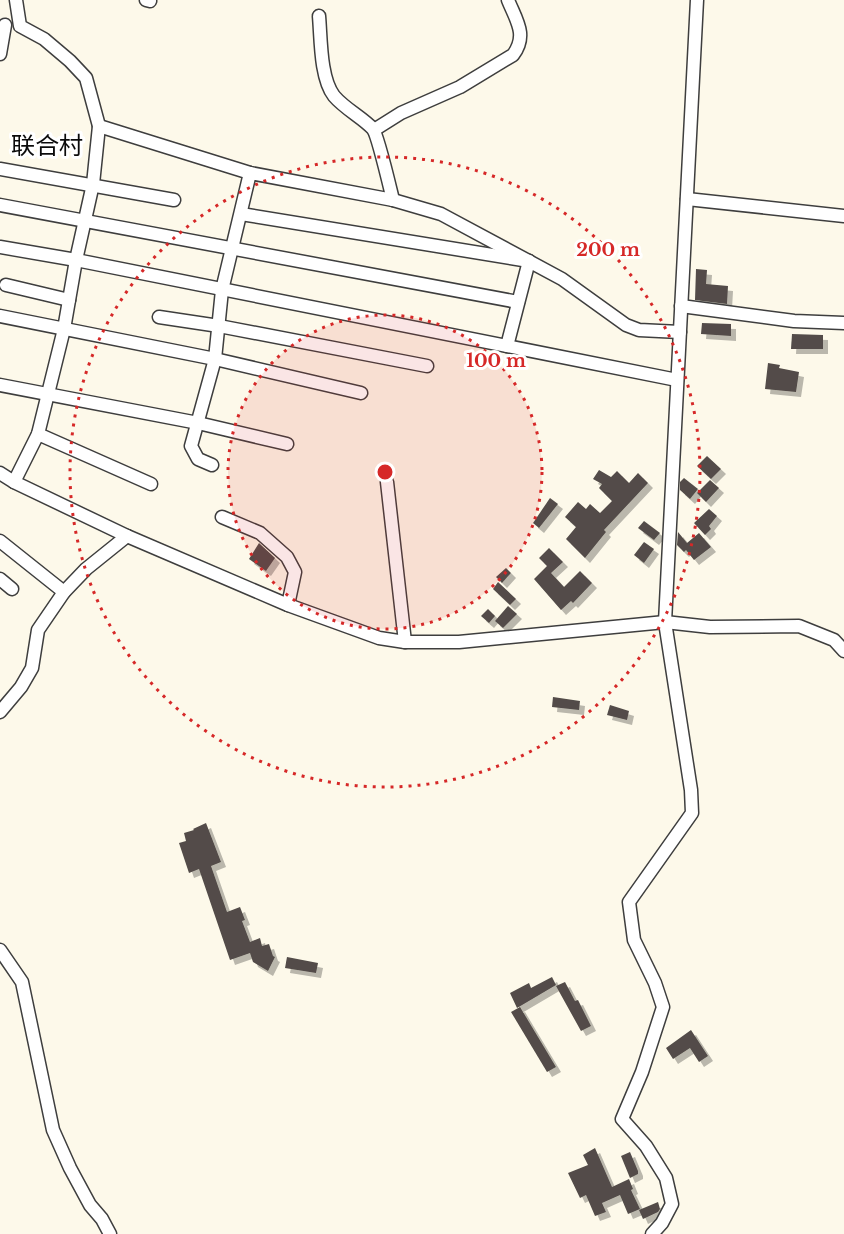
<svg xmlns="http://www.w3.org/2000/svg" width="844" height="1234" viewBox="0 0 844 1234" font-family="'Libre Baskerville','Noto Sans SC',serif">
  <defs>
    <filter id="shadow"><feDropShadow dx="5" dy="5" stdDeviation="0" flood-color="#0004"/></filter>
  </defs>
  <rect width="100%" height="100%" fill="#fdf9ea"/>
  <g fill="#524c48" filter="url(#shadow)">
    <polygon points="696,269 707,270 706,284 728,286 727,304 695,300"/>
    <polygon points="702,323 731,324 731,336 701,334"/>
    <polygon points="792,334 823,335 823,349 791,349"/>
    <polygon points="768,363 780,365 779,368 799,372 796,392 765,389"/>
    <polygon points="707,456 721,469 711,479 697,466"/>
    <polygon points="599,470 611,477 617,471 629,483 638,473 648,483 604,530 606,532 585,558 566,539 576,527 565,517 578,502 586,509 590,504 600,513 612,501 599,488 602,484 593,479"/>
    <polygon points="684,478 698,489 690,499 680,490 680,482"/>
    <polygon points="710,480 719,488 706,502 697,493"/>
    <polygon points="550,498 558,504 539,528 533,523"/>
    <polygon points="709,509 717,516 709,526 711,529 705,535 694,523"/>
    <polygon points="644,521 660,533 654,540 638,528"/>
    <polygon points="678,532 687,543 699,533 711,547 694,560 686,550 684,552 677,545"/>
    <polygon points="644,542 654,549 644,563 634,555"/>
    <polygon points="259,543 275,558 266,571 249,559"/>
    <polygon points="549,548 563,562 551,573 564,587 580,571 592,583 573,603 571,601 561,610 534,579 547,566 539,558"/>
    <polygon points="506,568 511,573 502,583 496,577"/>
    <polygon points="498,582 516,599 510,605 493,589"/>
    <polygon points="508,606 517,614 503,628 495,621"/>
    <polygon points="488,609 495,616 489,623 481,616"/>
    <polygon points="553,697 580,701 579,710 552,707"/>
    <polygon points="610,705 629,711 627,720 607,715"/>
    <polygon points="206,823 221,862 211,866 227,912 240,907 245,920 242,921 250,942 260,938 262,946 269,944 273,956 275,957 268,971 253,962 250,953 230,960 199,869 189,873 179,843 186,841 184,833 194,830 193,829"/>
    <polygon points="287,957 318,963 316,973 285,968"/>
    <polygon points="552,977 556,985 517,1008 510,993 529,983 531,988"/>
    <polygon points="565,982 575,1001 578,1000 591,1026 581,1031 556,986"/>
    <polygon points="520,1007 556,1067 547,1072 511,1012"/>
    <polygon points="691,1030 708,1056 699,1062 690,1048 673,1059 666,1048"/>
    <polygon points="595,1148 612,1187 629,1179 633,1189 631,1190 640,1209 628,1214 620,1195 602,1203 606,1212 595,1216 586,1195 580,1198 568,1173 588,1165 583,1155"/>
    <polygon points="630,1152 638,1171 638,1174 630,1178 621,1156"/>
    <polygon points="658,1202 660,1209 658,1212 643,1219 639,1210"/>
  </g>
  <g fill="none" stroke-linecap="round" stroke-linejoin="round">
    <g stroke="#3e3e3e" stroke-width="15">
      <g id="street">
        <polyline points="146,0 150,1"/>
        <path d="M319,16C321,38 320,78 334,96C345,109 363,118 373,129C378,136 390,188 393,200"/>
        <polyline points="0,54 5,25"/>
        <polyline points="99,126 250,173 393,200 441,214 562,279 626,325 639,330 680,332"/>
        <path d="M374,130L401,113L460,87L513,55C528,35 516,20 508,0"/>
        <polyline points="0,169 174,200"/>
        <polyline points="687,199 844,216"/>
        <polyline points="0,205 518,302"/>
        <polyline points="241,214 529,261 507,346"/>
        <polyline points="0,247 76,260 677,380"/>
        <polyline points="6,285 69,300"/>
        <polyline points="681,306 794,321 844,323"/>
        <polyline points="0,316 215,359 361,393"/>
        <polyline points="159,317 219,326 427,366"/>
        <polyline points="0,385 198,423 287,444"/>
        <polyline points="38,434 151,484"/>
        <polyline points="212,465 198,459 191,446 215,359 222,290 250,173"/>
        <polyline points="0,473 14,482 127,536 288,605 379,638 405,642 459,642 665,622 710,627 799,626 834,640 844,651"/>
        <polyline points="14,482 38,434 64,329 76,260 93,184 99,126 86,78 70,61 44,39 20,26 16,0"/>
        <polyline points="387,482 405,642"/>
        <polyline points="222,517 260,533 287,557 295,572 288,605"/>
        <polyline points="0,541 64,592"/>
        <polyline points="0,579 12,589"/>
        <polyline points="0,712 21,687 32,668 38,630 64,592 86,569 127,536"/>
        <polyline points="0,950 22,982 53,1130 70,1168 90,1205 102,1219 110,1234"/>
        <polyline points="652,1234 662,1223 672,1204 666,1178 646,1146 622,1119 642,1072 663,1007 655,983 634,940 629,902 692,813 691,790 665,622 697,0"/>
      </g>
    </g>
    <use href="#street" stroke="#fff" stroke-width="12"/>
  </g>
  <circle cx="385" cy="472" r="157" fill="#d62828" fill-opacity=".12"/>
  <g fill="none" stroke="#d62828" stroke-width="3" stroke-dasharray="3 6">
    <circle cx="385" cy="472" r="157"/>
    <circle cx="385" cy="472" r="315"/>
  </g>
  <g text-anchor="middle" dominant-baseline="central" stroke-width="6" stroke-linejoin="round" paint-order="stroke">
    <g font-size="24" fill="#0b0b0b" stroke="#fff">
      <text x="47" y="145">联合村</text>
    </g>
  </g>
  <circle cx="385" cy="472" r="9" fill="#d62828" stroke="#fff" stroke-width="3"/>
  <g font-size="18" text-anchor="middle" font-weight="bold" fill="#d62828" stroke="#fff" stroke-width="6" stroke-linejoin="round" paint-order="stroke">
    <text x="608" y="256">200 m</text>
    <text x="496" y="367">100 m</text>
  </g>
</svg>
